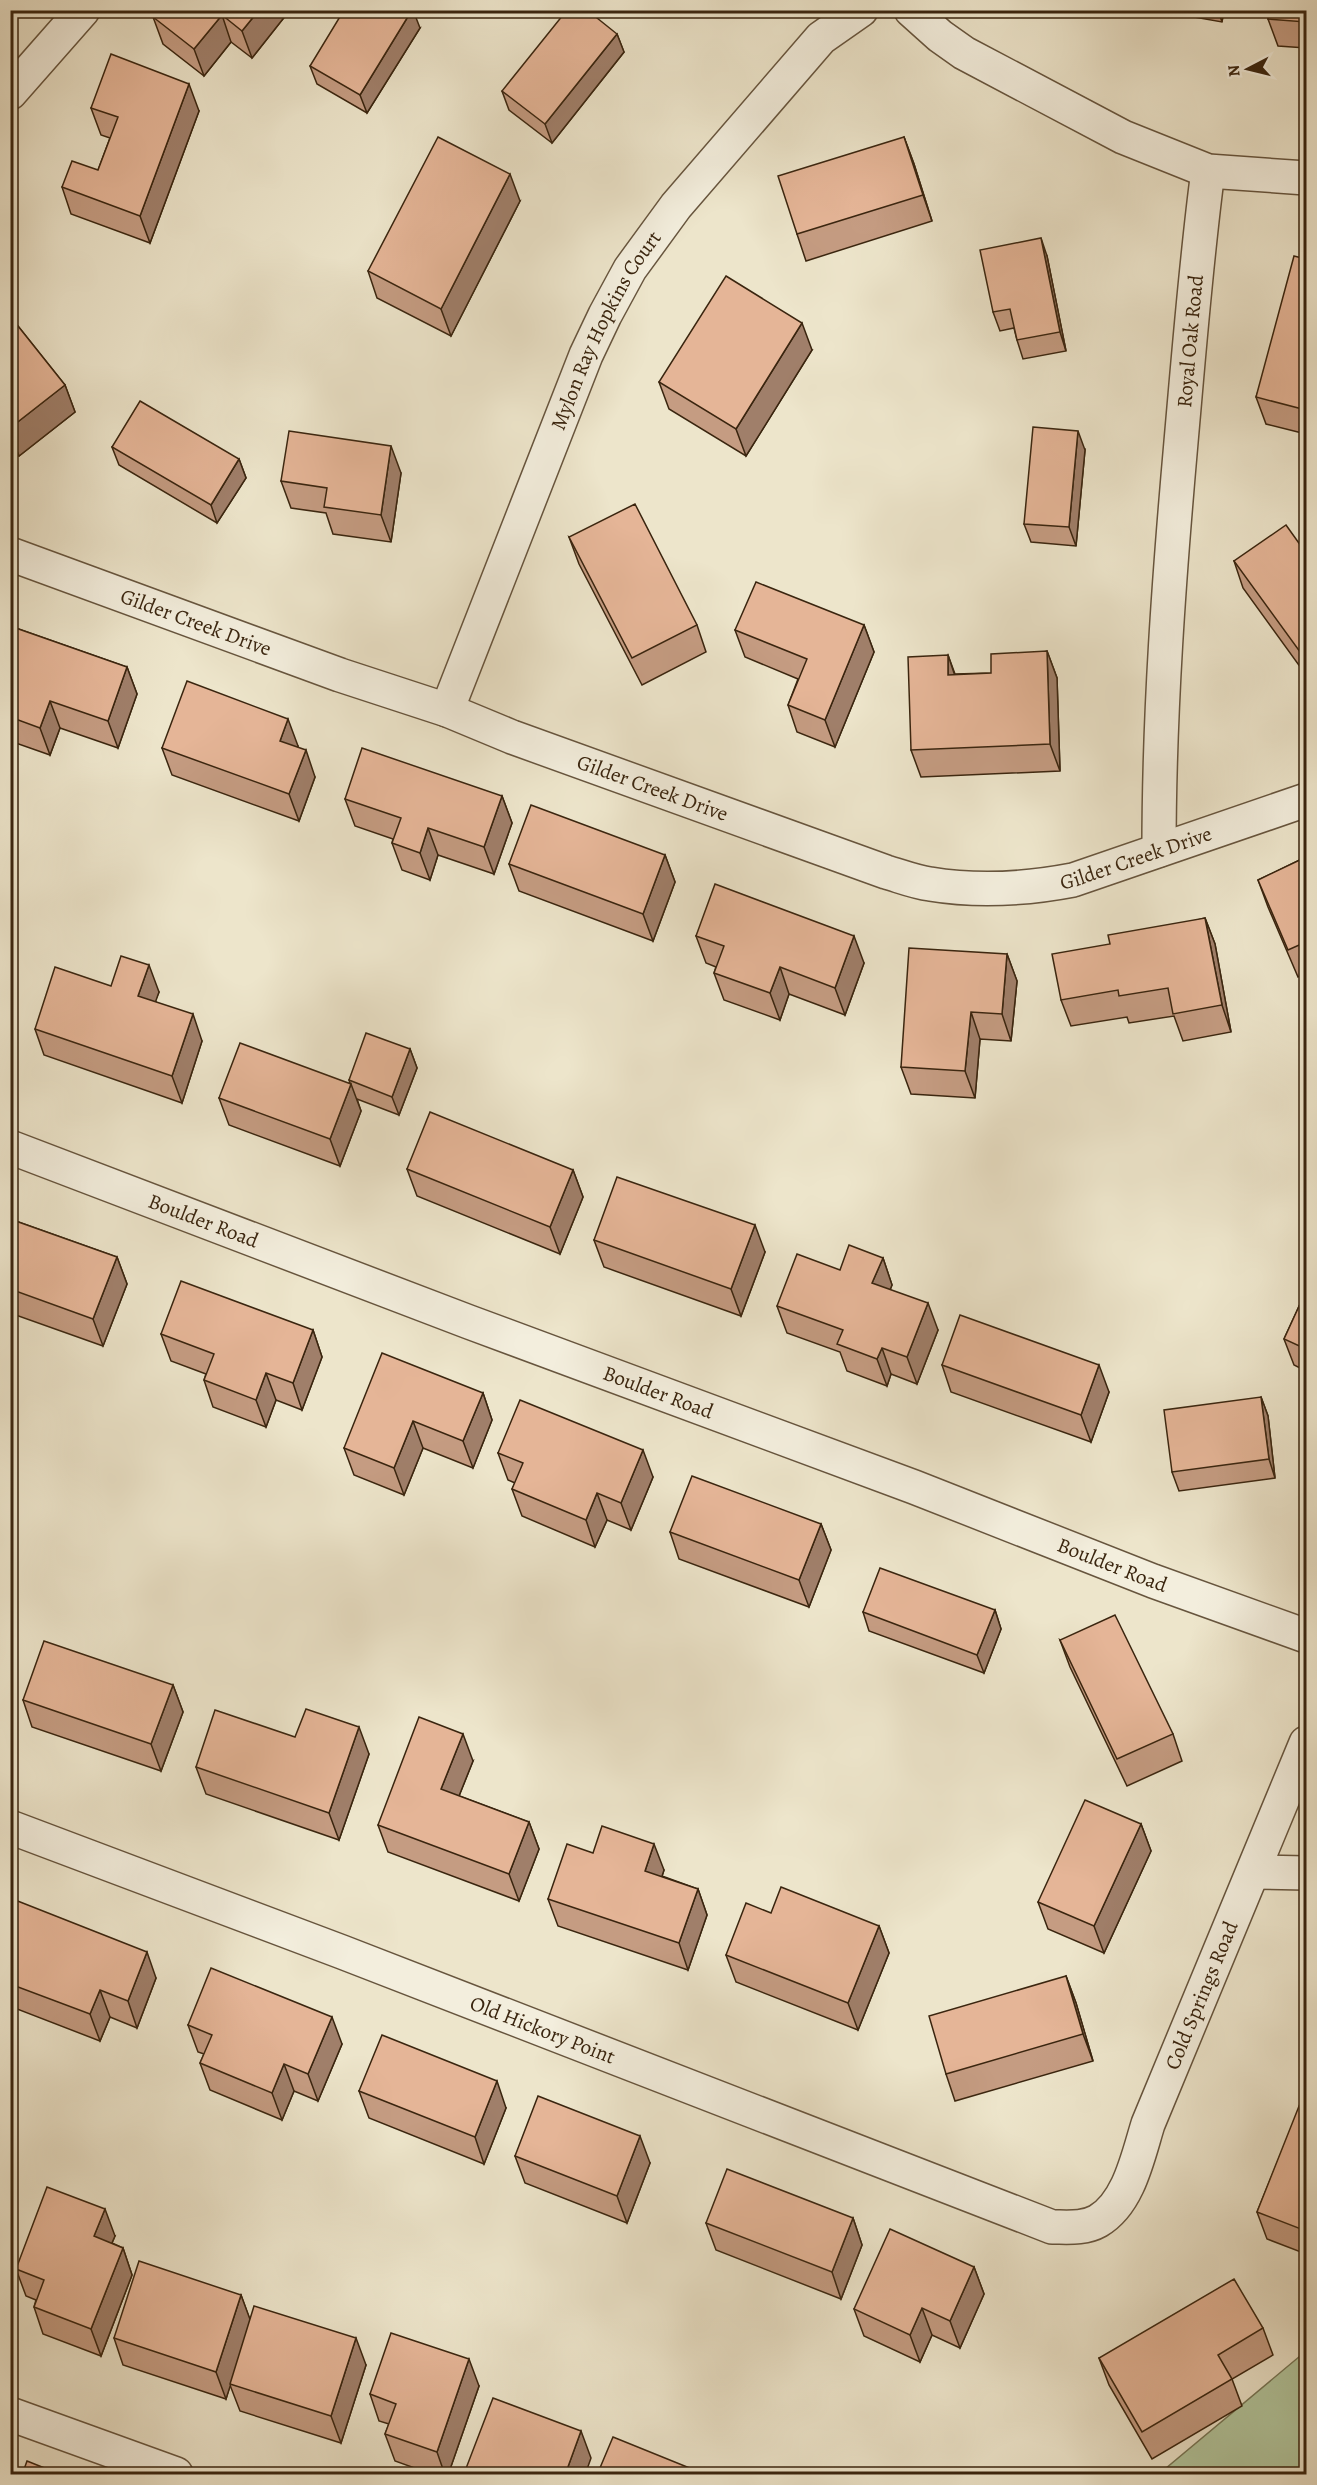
<svg xmlns="http://www.w3.org/2000/svg" width="1317" height="2485" viewBox="0 0 1317 2485" font-family="Alegreya,serif">
  <rect width="100%" height="100%" fill="#ede5cb"/>
  <filter id="stains"><feTurbulence type="fractalNoise" baseFrequency=".00333" numOctaves="4"/><feColorMatrix values="0 0 0 0 .2 0 0 0 0 .09 0 0 0 0 .02 0 0 0 .5 -.17"/></filter>
  <radialGradient id="worn" r=".72"><stop offset=".6" stop-color="#630" stop-opacity="0"/><stop offset="1" stop-color="#630" stop-opacity=".3"/></radialGradient>
  <polygon fill="#b2c69d" stroke="#767656" stroke-width="1.5" points="1306,2351 1306,2474 1159,2474"/>
  <g fill="none" stroke-linecap="round" stroke-linejoin="round">
    <g stroke="#67553e" stroke-width="36">
      <g id="minor">
        <polyline points="911,10 940,36 964,53 1123,137 1208,171 1306,178"/>
        <polyline points="10,93 83,10"/>
        <path id="s1" d="M10,554L340,675L447,710L512,737L886,872C900,876 915,882 930,884C978,892 1026,889 1073,880L1306,800"/>
        <path id="s2" d="M447,710L586,355L605,315L630,269L676,206L821,38L861,10"/>
        <path id="s3" d="M1159,850C1159,714 1169,578 1181,442C1189,352 1196,261 1208,171"/>
        <path id="s4" d="M10,1147L469,1322L914,1487L1153,1581L1306,1636"/>
        <path id="s5" d="M10,1827L342,1952L1052,2227C1067,2227 1084,2229 1098,2221C1129,2203 1138,2156 1148,2124L1306,1743"/>
        <polyline points="1254,1872 1306,1873"/>
        <polyline points="10,2414 176,2474"/>
      </g>
    </g>
    <use href="#minor" stroke="#f3eedd" stroke-width="33"/>
  </g>
  <g fill="#c59c82" stroke="#3a250f" stroke-width="1.5">
    <polygon points="159,10 290,10 252,58 231,42 204,76 163,44 153,17"/>
    <polygon points="1154,10 1224,10 1222,22"/>
    <polygon points="1306,10 1306,48 1278,46 1268,19"/>
    <polygon points="420,28 367,113 317,84 310,66"/>
    <polygon points="617,34 624,52 552,143 509,110 502,91"/>
    <polygon points="91,108 199,111 150,243 71,214 62,187 98,170 110,138 101,135"/>
    <polygon points="904,137 914,164 932,221 806,261 797,234"/>
    <polygon points="520,201 451,336 377,298 368,271"/>
    <polygon points="1047,256 1066,351 1023,359 1017,340 1014,328 1000,331 993,312"/>
    <polygon points="1306,259 1306,434 1266,424 1256,397"/>
    <polygon points="10,316 65,385 75,412 19,456 10,445"/>
    <polygon points="812,350 746,456 669,409 659,382"/>
    <polygon points="112,447 239,459 246,478 217,523 119,465"/>
    <polygon points="1085,450 1076,546 1031,542 1024,524"/>
    <polygon points="401,473 391,542 333,534 326,513 291,508 281,481"/>
    <polygon points="569,537 697,625 706,652 642,685 579,564"/>
    <polygon points="1306,553 1306,675 1243,588 1234,561"/>
    <polygon points="864,625 874,652 835,747 797,732 788,705 798,679 745,657 735,630"/>
    <polygon points="10,626 127,667 137,694 118,748 60,728 50,755 10,741"/>
    <polygon points="1047,651 1057,678 1060,771 921,777 911,750 948,655 955,674 991,673"/>
    <polygon points="298,746 298,747 315,777 299,821 172,775 162,748"/>
    <polygon points="502,796 512,823 494,874 438,855 430,880 402,870 392,843 393,839 355,826 345,799"/>
    <polygon points="665,855 675,882 653,941 519,891 509,864"/>
    <polygon points="1306,857 1306,973 1298,977 1268,907 1258,880"/>
    <polygon points="1205,918 1215,944 1231,1032 1183,1041 1174,1016 1129,1023 1127,1017 1071,1026 1061,1000 1110,944"/>
    <polygon points="696,936 864,963 845,1015 789,994 780,1020 724,1000 714,973 716,967 706,963"/>
    <polygon points="1007,954 1017,981 1011,1041 980,1039 975,1098 911,1094 901,1067"/>
    <polygon points="111,986 159,992 155,1001 202,1041 182,1103 44,1055 35,1029"/>
    <polygon points="410,1049 417,1068 399,1115 357,1099 361,1111 340,1166 229,1125 219,1098 350,1083 349,1080"/>
    <polygon points="407,1169 573,1170 583,1197 560,1254 417,1196"/>
    <polygon points="10,1219 117,1257 127,1284 103,1346 10,1313"/>
    <polygon points="594,1240 765,1252 741,1316 604,1267"/>
    <polygon points="883,1258 892,1285 890,1290 938,1330 917,1384 891,1374 887,1386 847,1371 840,1352 787,1333 777,1306 840,1270"/>
    <polygon points="1306,1291 1306,1371 1294,1365 1284,1339"/>
    <polygon points="313,1330 322,1357 302,1410 276,1400 266,1427 213,1407 204,1380 206,1374 171,1361 161,1334"/>
    <polygon points="942,1365 1109,1392 1091,1442 951,1392"/>
    <polygon points="483,1393 492,1420 473,1468 423,1448 404,1495 354,1475 344,1448"/>
    <polygon points="1261,1397 1268,1416 1275,1478 1179,1491 1172,1472"/>
    <polygon points="498,1453 653,1477 631,1530 607,1520 595,1547 522,1516 512,1489 515,1483 508,1480"/>
    <polygon points="821,1524 831,1550 809,1607 679,1559 670,1532"/>
    <polygon points="995,1610 1001,1629 984,1673 869,1631 863,1612"/>
    <polygon points="1060,1640 1173,1734 1182,1761 1127,1786 1070,1667"/>
    <polygon points="173,1685 183,1712 161,1771 32,1727 23,1700"/>
    <polygon points="295,1737 369,1754 339,1840 206,1794 196,1767"/>
    <polygon points="473,1761 459,1796 529,1822 539,1849 519,1901 388,1852 378,1825"/>
    <polygon points="1141,1824 1151,1851 1104,1953 1048,1929 1038,1902"/>
    <polygon points="593,1853 664,1870 662,1876 698,1889 707,1915 688,1970 558,1926 548,1899"/>
    <polygon points="10,1898 156,1978 137,2028 110,2017 100,2041 17,2009 10,1992"/>
    <polygon points="879,1926 889,1953 858,2030 736,1982 726,1955"/>
    <polygon points="1066,1976 1076,2003 1093,2061 955,2101 946,2074"/>
    <polygon points="188,2025 342,2044 318,2101 294,2091 282,2120 210,2090 200,2063 204,2054 198,2052"/>
    <polygon points="359,2091 506,2108 484,2164 369,2118"/>
    <polygon points="1306,2092 1306,2254 1267,2239 1257,2212"/>
    <polygon points="515,2156 650,2163 627,2223 525,2183"/>
    <polygon points="853,2218 862,2245 841,2299 716,2250 706,2223"/>
    <polygon points="115,2236 112,2243 123,2248 132,2275 101,2356 43,2334 34,2307 36,2300 26,2296 16,2269"/>
    <polygon points="974,2267 984,2294 960,2348 932,2335 920,2362 864,2336 854,2309"/>
    <polygon points="241,2295 250,2320 366,2365 341,2443 240,2411 230,2385 226,2399 123,2365 114,2338"/>
    <polygon points="1263,2328 1273,2355 1232,2379 1242,2406 1152,2459 1109,2385 1099,2358"/>
    <polygon points="479,2386 448,2475 434,2475 395,2461 385,2434 389,2424 379,2421 370,2394"/>
  </g>
  <g fill="#a07f6a" stroke="#3a250f" stroke-width="1.5">
    <polygon points="259,10 290,10 252,58 242,31"/>
    <polygon points="412,10 413,10 420,28 367,113 360,95"/>
    <polygon points="1218,10 1224,10 1222,22"/>
    <polygon points="222,15 231,42 204,76 194,49"/>
    <polygon points="617,34 624,52 552,143 545,124"/>
    <polygon points="189,84 199,111 150,243 140,216"/>
    <polygon points="904,137 914,164 932,221 923,195"/>
    <polygon points="510,174 520,201 451,336 441,309"/>
    <polygon points="1041,238 1047,256 1066,351 1060,332"/>
    <polygon points="802,323 812,350 746,456 736,429"/>
    <polygon points="65,385 75,412 19,456 10,432 10,428"/>
    <polygon points="1078,431 1085,450 1076,546 1069,527"/>
    <polygon points="391,446 401,473 391,542 381,515"/>
    <polygon points="239,459 246,478 217,523 211,505"/>
    <polygon points="864,625 874,652 835,747 825,720"/>
    <polygon points="1047,651 1057,678 1060,771 1050,744"/>
    <polygon points="1306,654 1306,667 1303,656"/>
    <polygon points="948,655 957,682 948,675"/>
    <polygon points="127,667 137,694 118,748 108,721"/>
    <polygon points="50,701 60,728 50,755 40,728"/>
    <polygon points="288,719 298,746 290,768 280,741"/>
    <polygon points="306,750 315,777 299,821 289,794"/>
    <polygon points="502,796 512,823 494,874 484,847"/>
    <polygon points="428,828 438,855 430,880 420,853"/>
    <polygon points="665,855 675,882 653,941 643,914"/>
    <polygon points="1205,918 1215,944 1231,1032 1222,1005"/>
    <polygon points="854,936 864,963 845,1015 835,988"/>
    <polygon points="1007,954 1017,981 1011,1041 1002,1014"/>
    <polygon points="149,965 159,992 148,1023 138,996"/>
    <polygon points="780,967 789,994 780,1020 770,993"/>
    <polygon points="971,1012 980,1039 975,1098 965,1071"/>
    <polygon points="193,1014 202,1041 182,1103 172,1076"/>
    <polygon points="410,1049 417,1068 399,1115 392,1097"/>
    <polygon points="351,1084 361,1111 340,1166 330,1139"/>
    <polygon points="573,1170 583,1197 560,1254 550,1227"/>
    <polygon points="755,1225 765,1252 741,1316 731,1289"/>
    <polygon points="117,1257 127,1284 103,1346 93,1319"/>
    <polygon points="883,1258 892,1285 882,1310 872,1283"/>
    <polygon points="928,1303 938,1330 917,1384 907,1357"/>
    <polygon points="313,1330 322,1357 302,1410 293,1383"/>
    <polygon points="882,1348 891,1374 887,1386 877,1359"/>
    <polygon points="1099,1365 1109,1392 1091,1442 1081,1415"/>
    <polygon points="266,1373 276,1400 266,1427 256,1400"/>
    <polygon points="483,1393 492,1420 473,1468 463,1441"/>
    <polygon points="1261,1397 1268,1416 1275,1478 1269,1459"/>
    <polygon points="413,1421 423,1448 404,1495 394,1468"/>
    <polygon points="643,1450 653,1477 631,1530 621,1503"/>
    <polygon points="597,1493 607,1520 595,1547 586,1520"/>
    <polygon points="821,1524 831,1550 809,1607 799,1580"/>
    <polygon points="995,1610 1001,1629 984,1673 977,1655"/>
    <polygon points="173,1685 183,1712 161,1771 151,1744"/>
    <polygon points="359,1727 369,1754 339,1840 329,1813"/>
    <polygon points="463,1734 473,1761 451,1816 441,1789"/>
    <polygon points="529,1822 539,1849 519,1901 509,1874"/>
    <polygon points="1141,1824 1151,1851 1104,1953 1094,1926"/>
    <polygon points="654,1844 664,1870 655,1898 645,1871"/>
    <polygon points="698,1889 707,1915 688,1970 679,1943"/>
    <polygon points="879,1926 889,1953 858,2030 848,2003"/>
    <polygon points="147,1952 156,1978 137,2028 128,2001"/>
    <polygon points="1066,1976 1076,2003 1093,2061 1083,2034"/>
    <polygon points="100,1990 110,2017 100,2041 90,2014"/>
    <polygon points="332,2017 342,2044 318,2101 308,2074"/>
    <polygon points="284,2064 294,2091 282,2120 272,2093"/>
    <polygon points="497,2081 506,2108 484,2164 475,2137"/>
    <polygon points="640,2136 650,2163 627,2223 617,2196"/>
    <polygon points="105,2209 115,2236 103,2263 94,2236"/>
    <polygon points="10,2216 17,2235 10,2257"/>
    <polygon points="853,2218 862,2245 841,2299 832,2272"/>
    <polygon points="123,2248 132,2275 101,2356 91,2329"/>
    <polygon points="974,2267 984,2294 960,2348 950,2321"/>
    <polygon points="241,2295 251,2322 226,2399 216,2372"/>
    <polygon points="922,2308 932,2335 920,2362 910,2335"/>
    <polygon points="356,2338 366,2365 341,2443 331,2416"/>
    <polygon points="469,2359 479,2386 448,2475 445,2475 437,2452"/>
    <polygon points="581,2431 591,2458 585,2475 565,2475"/>
  </g>
  <g fill="#e5b597" stroke="#3a250f" stroke-width="1.5">
    <polygon points="159,10 259,10 242,31 222,15 194,49 153,17"/>
    <polygon points="344,10 412,10 360,95 310,66"/>
    <polygon points="567,10 587,10 617,34 545,124 502,91"/>
    <polygon points="1269,10 1306,10 1306,22 1268,19"/>
    <polygon points="111,54 189,84 140,216 62,187 72,161 98,170 118,117 91,108"/>
    <polygon points="438,137 510,174 441,309 368,271"/>
    <polygon points="904,137 923,195 797,234 778,176"/>
    <polygon points="1041,238 1060,332 1017,340 1010,309 993,312 980,250"/>
    <polygon points="1294,256 1306,259 1306,410 1256,397"/>
    <polygon points="726,276 802,323 736,429 659,382"/>
    <polygon points="10,316 65,385 10,428"/>
    <polygon points="140,401 239,459 211,505 112,447"/>
    <polygon points="1033,427 1078,431 1069,527 1024,524"/>
    <polygon points="289,431 391,446 381,515 324,507 327,488 281,481"/>
    <polygon points="635,504 697,625 632,658 569,537"/>
    <polygon points="1286,525 1306,553 1306,654 1303,656 1234,561"/>
    <polygon points="756,582 864,625 825,720 788,705 807,659 735,630"/>
    <polygon points="10,626 127,667 108,721 50,701 40,728 10,717"/>
    <polygon points="1047,651 1050,744 911,750 908,657 948,655 948,675 991,673 991,654"/>
    <polygon points="187,681 288,719 280,741 306,750 289,794 162,748"/>
    <polygon points="362,748 502,796 484,847 428,828 420,853 392,843 401,818 345,799"/>
    <polygon points="531,805 665,855 643,914 509,864"/>
    <polygon points="1306,857 1306,942 1288,950 1258,880"/>
    <polygon points="715,884 854,936 835,988 780,967 770,993 714,973 724,946 696,936"/>
    <polygon points="1205,918 1222,1005 1173,1014 1168,988 1119,996 1118,990 1061,1000 1052,954 1110,944 1108,935"/>
    <polygon points="909,948 1007,954 1002,1014 971,1012 965,1071 901,1067"/>
    <polygon points="121,956 149,965 138,996 193,1014 172,1076 35,1029 55,967 111,986"/>
    <polygon points="366,1033 410,1049 392,1097 349,1080"/>
    <polygon points="240,1043 351,1084 330,1139 219,1098"/>
    <polygon points="430,1112 573,1170 550,1227 407,1169"/>
    <polygon points="617,1177 755,1225 731,1289 594,1240"/>
    <polygon points="10,1219 117,1257 93,1319 10,1289"/>
    <polygon points="849,1245 883,1258 872,1283 928,1303 907,1357 882,1348 877,1359 837,1344 843,1330 777,1306 797,1254 840,1270"/>
    <polygon points="181,1281 313,1330 293,1383 266,1373 256,1400 204,1380 214,1354 161,1334"/>
    <polygon points="1306,1291 1306,1349 1284,1339"/>
    <polygon points="960,1315 1099,1365 1081,1415 942,1365"/>
    <polygon points="382,1353 483,1393 463,1441 413,1421 394,1468 344,1448"/>
    <polygon points="1261,1397 1269,1459 1172,1472 1164,1410"/>
    <polygon points="520,1400 643,1450 621,1503 597,1493 586,1520 512,1489 523,1463 498,1453"/>
    <polygon points="692,1476 821,1524 799,1580 670,1532"/>
    <polygon points="880,1568 995,1610 977,1655 863,1612"/>
    <polygon points="1115,1615 1173,1734 1117,1759 1060,1640"/>
    <polygon points="44,1641 173,1685 151,1744 23,1700"/>
    <polygon points="306,1709 359,1727 329,1813 196,1767 215,1710 295,1737"/>
    <polygon points="419,1717 463,1734 441,1789 529,1822 509,1874 378,1825"/>
    <polygon points="1085,1800 1141,1824 1094,1926 1038,1902"/>
    <polygon points="602,1826 654,1844 645,1871 698,1889 679,1943 548,1899 567,1844 593,1853"/>
    <polygon points="781,1887 879,1926 848,2003 726,1955 746,1903 771,1913"/>
    <polygon points="10,1898 147,1952 128,2001 100,1990 90,2014 10,1984 10,1973 17,1958 10,1955"/>
    <polygon points="211,1968 332,2017 308,2074 284,2064 272,2093 200,2063 212,2035 188,2025"/>
    <polygon points="1066,1976 1083,2034 946,2074 929,2016"/>
    <polygon points="382,2035 497,2081 475,2137 359,2091"/>
    <polygon points="1305,2091 1306,2092 1306,2231 1257,2212"/>
    <polygon points="538,2096 640,2136 617,2196 515,2156"/>
    <polygon points="727,2169 853,2218 832,2272 706,2223"/>
    <polygon points="47,2187 105,2209 94,2236 123,2248 91,2329 34,2307 44,2280 16,2269"/>
    <polygon points="890,2229 974,2267 950,2321 922,2308 910,2335 854,2309"/>
    <polygon points="139,2261 241,2295 216,2372 114,2338"/>
    <polygon points="1234,2279 1263,2328 1218,2355 1232,2379 1142,2432 1099,2358"/>
    <polygon points="254,2306 356,2338 331,2416 230,2384"/>
    <polygon points="391,2333 469,2359 437,2452 385,2434 396,2404 370,2394"/>
    <polygon points="493,2398 581,2431 565,2475 474,2475 465,2471"/>
    <polygon points="613,2437 697,2471 696,2475 597,2475"/>
    <polygon points="27,2461 62,2475 22,2475"/>
  </g>
  <g text-anchor="middle" dominant-baseline="central" stroke-width="4.5" stroke-linejoin="round" paint-order="stroke">
    <g font-size="21" fill="#3a250f" stroke="#f3eedd">
      <text stroke="none"><textPath href="#s2" startOffset="412">Mylon Ray Hopkins Court</textPath></text>
      <text stroke="none"><textPath href="#s3" startOffset="510">Royal Oak Road</textPath></text>
      <text stroke="none"><textPath href="#s1" startOffset="198">Gilder Creek Drive</textPath></text>
      <text stroke="none"><textPath href="#s1" startOffset="684">Gilder Creek Drive</textPath></text>
      <text stroke="none"><textPath href="#s1" startOffset="1188">Gilder Creek Drive</textPath></text>
      <text stroke="none"><textPath href="#s4" startOffset="207">Boulder Road</textPath></text>
      <text stroke="none"><textPath href="#s4" startOffset="693">Boulder Road</textPath></text>
      <text stroke="none"><textPath href="#s4" startOffset="1179">Boulder Road</textPath></text>
      <text stroke="none"><textPath href="#s5" startOffset="1414">Cold Springs Road</textPath></text>
      <text stroke="none"><textPath href="#s5" startOffset="570">Old Hickory Point</textPath></text>
    </g>
  </g>
  <rect width="1317" height="2485" fill="none" stroke="#ede5cb" stroke-width="36"/>
  <rect x="12" y="12" width="1293" height="2461" fill="none" stroke="#3a250f" stroke-width="3"/>
  <rect x="18" y="18" width="1281" height="2449" fill="none" stroke="#3a250f" stroke-width="1.5"/>
  <g transform="translate(1248 69) rotate(263)" stroke="#f3eedd" stroke-width="4.5" paint-order="stroke">
  <path d="M0-4.5L10 22L0 15L-10 22Z" fill="#3a250f"/>
  <text y="-9" font-size="16" font-weight="bold" text-anchor="middle" fill="#3a250f">N</text>
  </g>
  <rect width="100%" height="100%" filter="url(#stains)"/>
  <rect width="100%" height="100%" fill="url(#worn)"/>
</svg>
